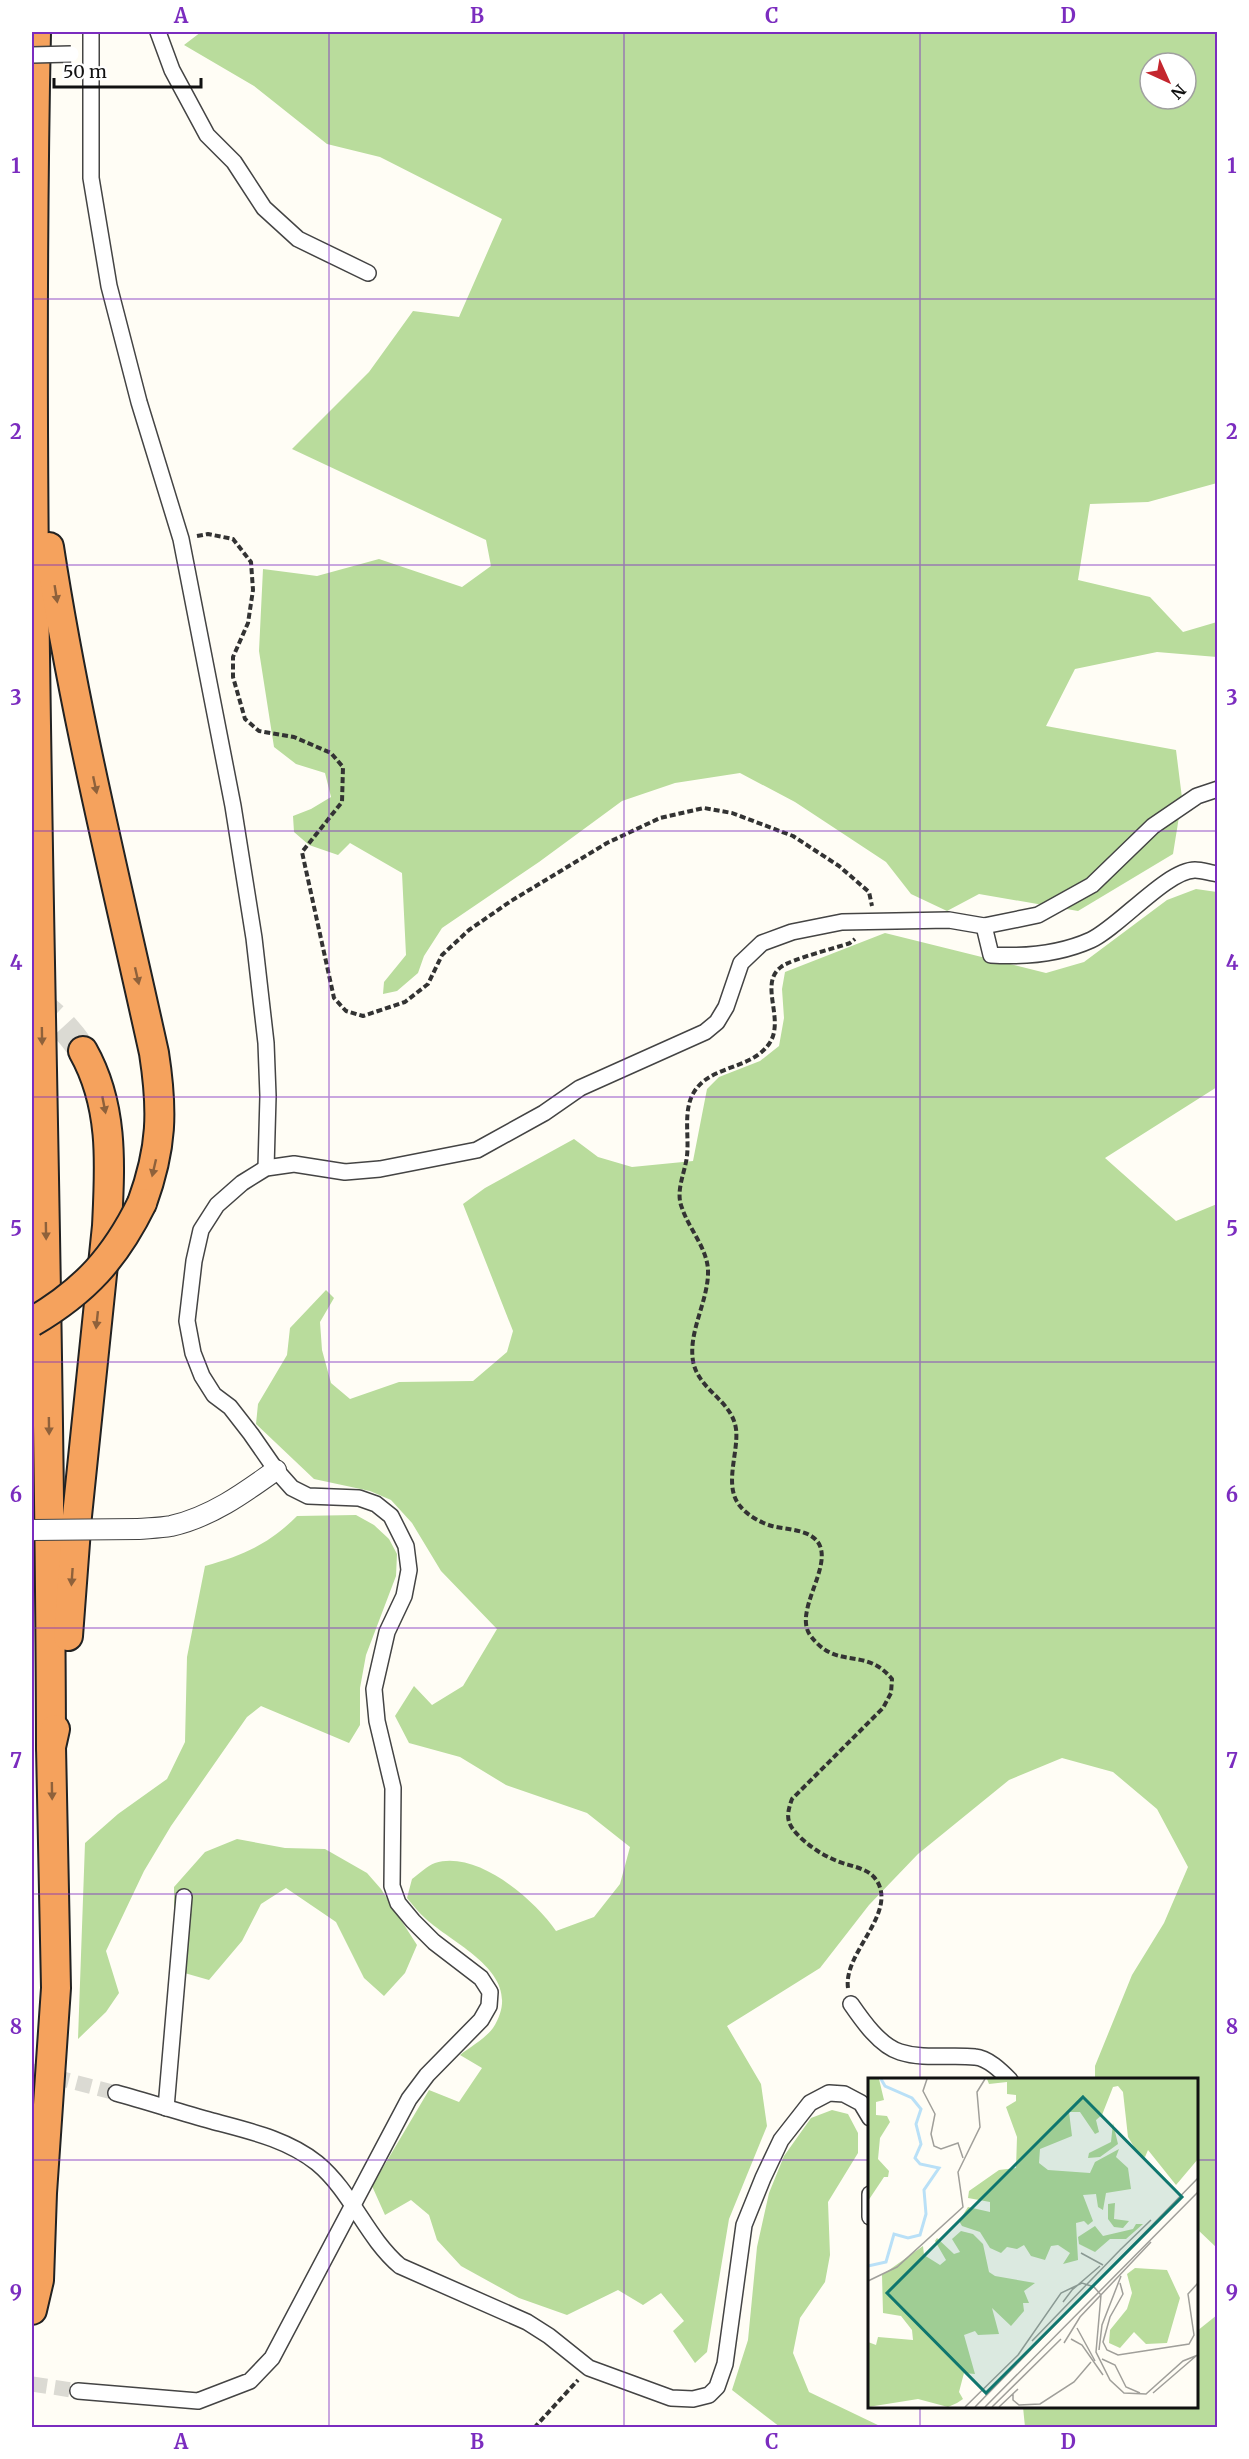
<svg xmlns="http://www.w3.org/2000/svg" width="1249" height="2459" viewBox="0 0 1249 2459" font-family="Merriweather,serif">
  <rect width="100%" height="100%" fill="#fffdf5"/>
  <g fill="#b9dc9c" fill-rule="evenodd">
    <path d="M201,32H1217V483L1148,502L1090,504L1078,580L1150,597L1183,632L1217,622V657L1157,652L1075,669L1046,726L1176,750L1182,798L1173,854L1078,911L979,894L947,911L911,894L886,862L795,802L740,773L675,783L622,801L539,862L442,928L424,956L418,973L397,991L383,994L384,982L406,955L402,873L350,843L338,855L309,845L294,832L293,816L311,809L331,797L325,773L296,764L274,747L259,651L263,569L317,576L379,559L462,587L491,566L486,540L292,449L369,372L413,311L459,317L502,219L380,157L327,144L254,86L184,45ZM1150,63H1186V99H1150Z"/>
    <path d="M1196,889L1217,892V1087L1105,1158L1176,1221L1217,1204V2248L1197,2229L1196,2080L1095,2079V2066L1132,1975L1164,1923L1188,1867L1157,1809L1113,1772L1062,1758L1009,1780L918,1854L869,1905L820,1968L727,2026L761,2084L767,2126L729,2219L707,2352L695,2363L673,2331L684,2321L661,2293L643,2305L618,2290L567,2315L519,2298L461,2266L437,2240L429,2215L411,2200L385,2215L372,2186L429,2090L459,2102L482,2068L460,2055C470,2047 486,2038 493,2028C527,1975 457,1947 426,1919C419,1913 413,1905 407,1898L412,1879C419,1874 427,1866 435,1863C477,1850 534,1899 556,1931L594,1917L620,1884L630,1847L587,1813L506,1785L460,1757L409,1743L395,1716L414,1686L432,1705L463,1686L497,1629L441,1571L412,1523L391,1500L370,1491L314,1479L256,1424L258,1404L287,1355L290,1328L326,1290L334,1298L320,1322L322,1350L331,1383L350,1399L399,1382L473,1381L507,1352L513,1331L463,1204L485,1188L574,1139L598,1157L632,1167L693,1161L707,1089L719,1077L760,1061L779,1046L784,1018L782,989L785,972L885,933L1046,973L1084,962L1167,900Z"/>
    <path d="M356,1515L374,1525L389,1539L397,1554L396,1576L366,1655L360,1688V1725L349,1743L261,1706L247,1717L171,1826L144,1871L106,1951L119,1993L106,2012L78,2039L85,1843L118,1814L167,1779L185,1742L187,1657L205,1566C243,1555 268,1545 297,1516Z"/>
    <polygon points="237,1839 285,1848 325,1849 367,1873 381,1889 417,1945 405,1973 384,1996 364,1978 336,1922 286,1888 261,1904 242,1941 209,1980 181,1972 174,1928 174,1887 205,1852"/>
    <polygon points="832,2110 848,2114 858,2133 858,2153 828,2202 830,2255 825,2282 800,2318 793,2353 809,2392 882,2427 780,2427 732,2390 748,2340 757,2247 769,2193 784,2156 811,2118"/>
    <polygon points="1217,2315 1217,2427 1025,2427 1023,2407 1196,2406 1197,2331"/>
  </g>
  <g fill="none" stroke-linecap="round" stroke-linejoin="round">
    <g stroke="#dbdad3" stroke-width="15" stroke-dasharray="15 8" stroke-linecap="butt">
      <polyline points="32,2071 116,2093"/>
      <polyline points="32,2384 78,2391"/>
    </g>
    <path stroke="#dbdad3" stroke-width="28" stroke-dasharray="28 14" stroke-linecap="butt" d="M32,999C53,1013 69,1031 83,1051"/>
    <g stroke="#444" stroke-width="18">
      <g id="minor">
        <polyline points="91,32 91,178 109,286 139,402 181,539 233,806 254,938 266,1043 268,1096 266,1168"/>
        <polyline points="158,32 172,70 207,135 234,162 264,208 298,239 368,273"/>
        <path d="M984,926L991,955C1024,957 1060,954 1091,940C1119,927 1167,870 1195,870C1202,870 1210,873 1218,874"/>
        <path d="M851,2004C862,2020 880,2046 900,2052C925,2060 950,2054 975,2057C988,2058 1001,2071 1010,2080"/>
        <path d="M116,2093C148,2102 180,2112 212,2121C249,2131 287,2139 317,2163C352,2192 366,2237 400,2266L527,2322L549,2336L589,2368L671,2398L693,2399L709,2395L717,2387L725,2364L744,2225L763,2178L781,2140L810,2103L829,2093L844,2094L861,2103L870,2118"/>
        <polyline points="166,2108 184,1897"/>
        <polyline points="870,2194 870,2217"/>
        <polyline points="78,2391 198,2401 250,2381 272,2358 409,2099 427,2075 481,2020 489,2006 490,1992 481,1978 434,1942 413,1921 398,1903 392,1886 393,1788 377,1721 374,1689 387,1632 404,1596 409,1570 406,1546 391,1516 376,1504 359,1498 308,1496 292,1488 276,1470 251,1434 230,1407 214,1395 202,1376 193,1353 187,1321 194,1261 201,1230 217,1205 242,1183 266,1168 294,1164 345,1172 380,1169 477,1150 544,1113 580,1088 705,1032 717,1022 726,1007 741,963 762,943 792,932 842,922 949,920 984,926 1038,915 1092,885 1153,826 1197,796 1218,789"/>
      </g>
    </g>
    <g stroke="#444" stroke-width="22">
      <path id="tertiary" d="M138,1529C149,1528 160,1528 171,1526C211,1517 244,1493 276,1470"/>
    </g>
    <g stroke="#222" stroke-width="32">
      <g id="motorway">
        <path d="M36,32C24,603 50,1176 51,1747"/>
        <path d="M49,547C75,717 117,885 154,1053C163,1111 162,1148 142,1203"/>
        <path d="M68,1636L77,1516L107,1226C110,1165 114,1106 83,1051"/>
        <polyline points="32,2310 39,2280 42,2193 56,1988 51,1747 55,1729"/>
      </g>
    </g>
    <g stroke="#333" stroke-width="4" stroke-dasharray="6 3" stroke-linecap="butt">
      <polyline points="197,536 208,534 233,539 251,562 253,590 248,623 233,657 233,677 245,719 259,731 294,737 331,753 343,767 342,802 302,852 334,998 346,1011 363,1016 405,1002 428,984 442,955 469,930 511,901 607,843 660,818 704,808 732,813 793,836 839,866 869,892 872,906"/>
      <path d="M848,1988C843,1953 897,1914 877,1881C868,1867 851,1867 837,1861C823,1855 813,1849 802,1839C787,1825 785,1818 792,1799L883,1708L891,1693L892,1679C864,1645 837,1672 810,1635C794,1612 830,1570 820,1546C813,1529 787,1530 772,1526C761,1523 747,1515 740,1506C723,1486 739,1452 736,1429C732,1400 698,1390 693,1361C688,1331 709,1300 708,1270C707,1248 689,1229 682,1208C675,1191 685,1173 687,1156C689,1137 684,1116 691,1098C705,1064 749,1072 769,1044C786,1020 758,984 781,967C791,959 836,948 850,943L855,939"/>
      <polyline points="534,2428 578,2380"/>
    </g>
    <use href="#minor" stroke="#fff" stroke-width="15"/>
    <use href="#tertiary" stroke="#fff" stroke-width="20"/>
    <use href="#motorway" stroke="#f5a25d" stroke-width="28"/>
    <g stroke="#444" stroke-width="18" stroke-linecap="butt">
      <polyline id="minor-bridge" points="32,55 71,54"/>
    </g>
    <g stroke="#444" stroke-width="22" stroke-linecap="butt">
      <polyline id="tertiary-bridge" points="32,1530 138,1529"/>
    </g>
    <g stroke="#222" stroke-width="32" stroke-linecap="butt">
      <path id="motorway-bridge" d="M32,1322C85,1291 115,1258 142,1203"/>
    </g>
    <use href="#minor-bridge" stroke="#fff" stroke-width="15"/>
    <use href="#tertiary-bridge" stroke="#fff" stroke-width="20"/>
    <use href="#motorway-bridge" stroke="#f5a25d" stroke-width="28"/>
  </g>
  <defs><path id="oneway-solid" d="M-6-.8H1V-3.2L6.5 0L1 3.2V.8H-6Z" transform="scale(1.5)"/></defs>
  <g fill="#8e613b">
    <use href="#oneway-solid" transform="translate(56 594) rotate(81)"/>
    <use href="#oneway-solid" transform="translate(95 785) rotate(78)"/>
    <use href="#oneway-solid" transform="translate(137 976) rotate(77)"/>
    <use href="#oneway-solid" transform="translate(42 1036) rotate(89)"/>
    <use href="#oneway-solid" transform="translate(104 1105) rotate(79)"/>
    <use href="#oneway-solid" transform="translate(154 1168) rotate(103)"/>
    <use href="#oneway-solid" transform="translate(46 1231) rotate(89)"/>
    <use href="#oneway-solid" transform="translate(97 1320) rotate(96)"/>
    <use href="#oneway-solid" transform="translate(49 1426) rotate(89)"/>
    <use href="#oneway-solid" transform="translate(72 1577) rotate(94)"/>
    <use href="#oneway-solid" transform="translate(52 1791) rotate(89)"/>
  </g>
  <path fill="none" stroke="#7b2cbf" stroke-width="1.5" stroke-opacity="0.55" d="M329,32V2428M624,32V2428M920,32V2080M32,299H1218M32,565H1218M32,831H1218M32,1097H1218M32,1362H1218M32,1628H1218M32,1894H1218M32,2160H870M1196,2160H1218M920,2406V2428"/>
  <g transform="translate(868 2078)">
    <rect width="330" height="330" fill="#fffdf5"/>
    <path d="M0,1H11L16,22L8,24V37L19,38L22,44L12,60L10,81L21,93L20,99H16L0,123ZM119,1H330V81L308,107L280,72L277,79L271,77L260,59L255,14L250,8L245,9L234,37L228,42L231,54L227,56L212,34H201L204,58L172,71L171,85L180,92L222,95L227,84L251,71L248,79L260,90L263,111L238,115L235,132L230,129L228,116L215,117L225,143L220,147L216,143L208,145L210,182L195,186L202,175L190,167L183,168L177,182L163,178L156,167L149,171L139,169L133,175L122,170L112,154L94,148L91,143L100,129L122,134V124L100,120L101,113L131,92L148,90L149,59L138,29L148,23V17L139,16V4L121,6ZM245,45L250,66L232,79L220,80L221,75L243,64ZM247,125L246,141L261,143L255,150L246,149L240,141V126ZM268,146H275L258,161H242L227,174L211,166L210,159L227,148L235,158L265,151ZM93,153L105,156L115,166L121,194L127,198L167,205L156,213L161,225H155L156,233L143,248L124,230L131,256L110,257L107,253L96,257L107,296L96,295L91,314L95,321L89,325L80,329L50,321L0,329V264L8,267L10,259L45,262L44,252L33,238L15,235L14,197L55,168L56,177L72,187L78,182L67,163L69,160L86,176L92,174L84,161ZM267,190L299,192L312,220L299,265L278,266L266,254L252,270L241,265L242,252L259,231L264,215L259,196Z" fill="#b9dc9c"/>
    <path fill="none" stroke="#b9e0f7" stroke-width="3" d="M0,188L18,184L26,156L40,160L52,157L58,136L56,112L71,90L52,86L47,80L53,66L48,46L53,31L44,20L17,8L13,1"/>
    <path fill="none" stroke="#a09f9a" stroke-width="1.5" d="M59,1L55,13L67,36L63,56L66,68L73,71L90,65L95,80M251,173L283,142M213,175L235,187M0,203L29,189L95,129L90,94L112,49L109,14L117,1M252,205L255,216L242,239L235,264L239,272L250,277L321,266L326,257L320,216L330,205M195,224L204,212L232,188M209,250L227,283M203,261L214,267L235,297M164,263L253,171M196,265L212,239L283,164M231,272L234,247L253,198M150,277L193,215L214,205L226,209L233,217L228,274L242,302L256,315L278,316L315,283L330,277M234,281L247,287L258,309L272,315M285,315L328,278M145,316V322L151,327L172,326L206,304L223,284M97,329L151,276M107,329L330,100M117,329L330,114M124,329L193,261M131,329L150,311"/>
    <path fill="#0f766e" fill-opacity="0.15" stroke="#0f766e" stroke-width="3" d="M215,19L314,119L118,315L19,215Z"/>
    <rect width="330" height="330" fill="none" stroke="#111" stroke-width="3"/>
  </g>
  <rect width="1249" height="2459" fill="none" stroke="#ffffff" stroke-width="66"/>
  <g transform="translate(1168 81) rotate(135)"><circle r="28" fill="#ffffff" stroke="#a0a0a0" stroke-width="1.5"/>
  <path d="M0-4.5L10 22L0 15L-10 22Z" fill="#c4262e"/>
  <text y="-9" font-size="16" font-weight="bold" text-anchor="middle" fill="#111111">N</text>
  </g>
  <path d="M54 78v9h147v-9" fill="none" stroke="#111111" stroke-width="3"/>
  <text x="63" y="78" font-size="18" fill="#111111" stroke="#ffffff" stroke-width="4.5" paint-order="stroke">50 m</text>
  <rect x="33" y="33" width="1183" height="2393" fill="none" stroke="#7b2cbf" stroke-width="2"/>
  <g font-size="20" text-anchor="middle" font-weight="bold" fill="#7b2cbf">
    <text x="181" y="23">A</text>
    <text x="477" y="23">B</text>
    <text x="772" y="23">C</text>
    <text x="1068" y="23">D</text>
    <text x="16" y="173">1</text>
    <text x="1232" y="173">1</text>
    <text x="16" y="439">2</text>
    <text x="1232" y="439">2</text>
    <text x="16" y="705">3</text>
    <text x="1232" y="705">3</text>
    <text x="16" y="970">4</text>
    <text x="1232" y="970">4</text>
    <text x="16" y="1236">5</text>
    <text x="1232" y="1236">5</text>
    <text x="16" y="1502">6</text>
    <text x="1232" y="1502">6</text>
    <text x="16" y="1768">7</text>
    <text x="1232" y="1768">7</text>
    <text x="16" y="2034">8</text>
    <text x="1232" y="2034">8</text>
    <text x="16" y="2300">9</text>
    <text x="1232" y="2300">9</text>
    <text x="181" y="2449">A</text>
    <text x="477" y="2449">B</text>
    <text x="772" y="2449">C</text>
    <text x="1068" y="2449">D</text>
  </g>
</svg>
